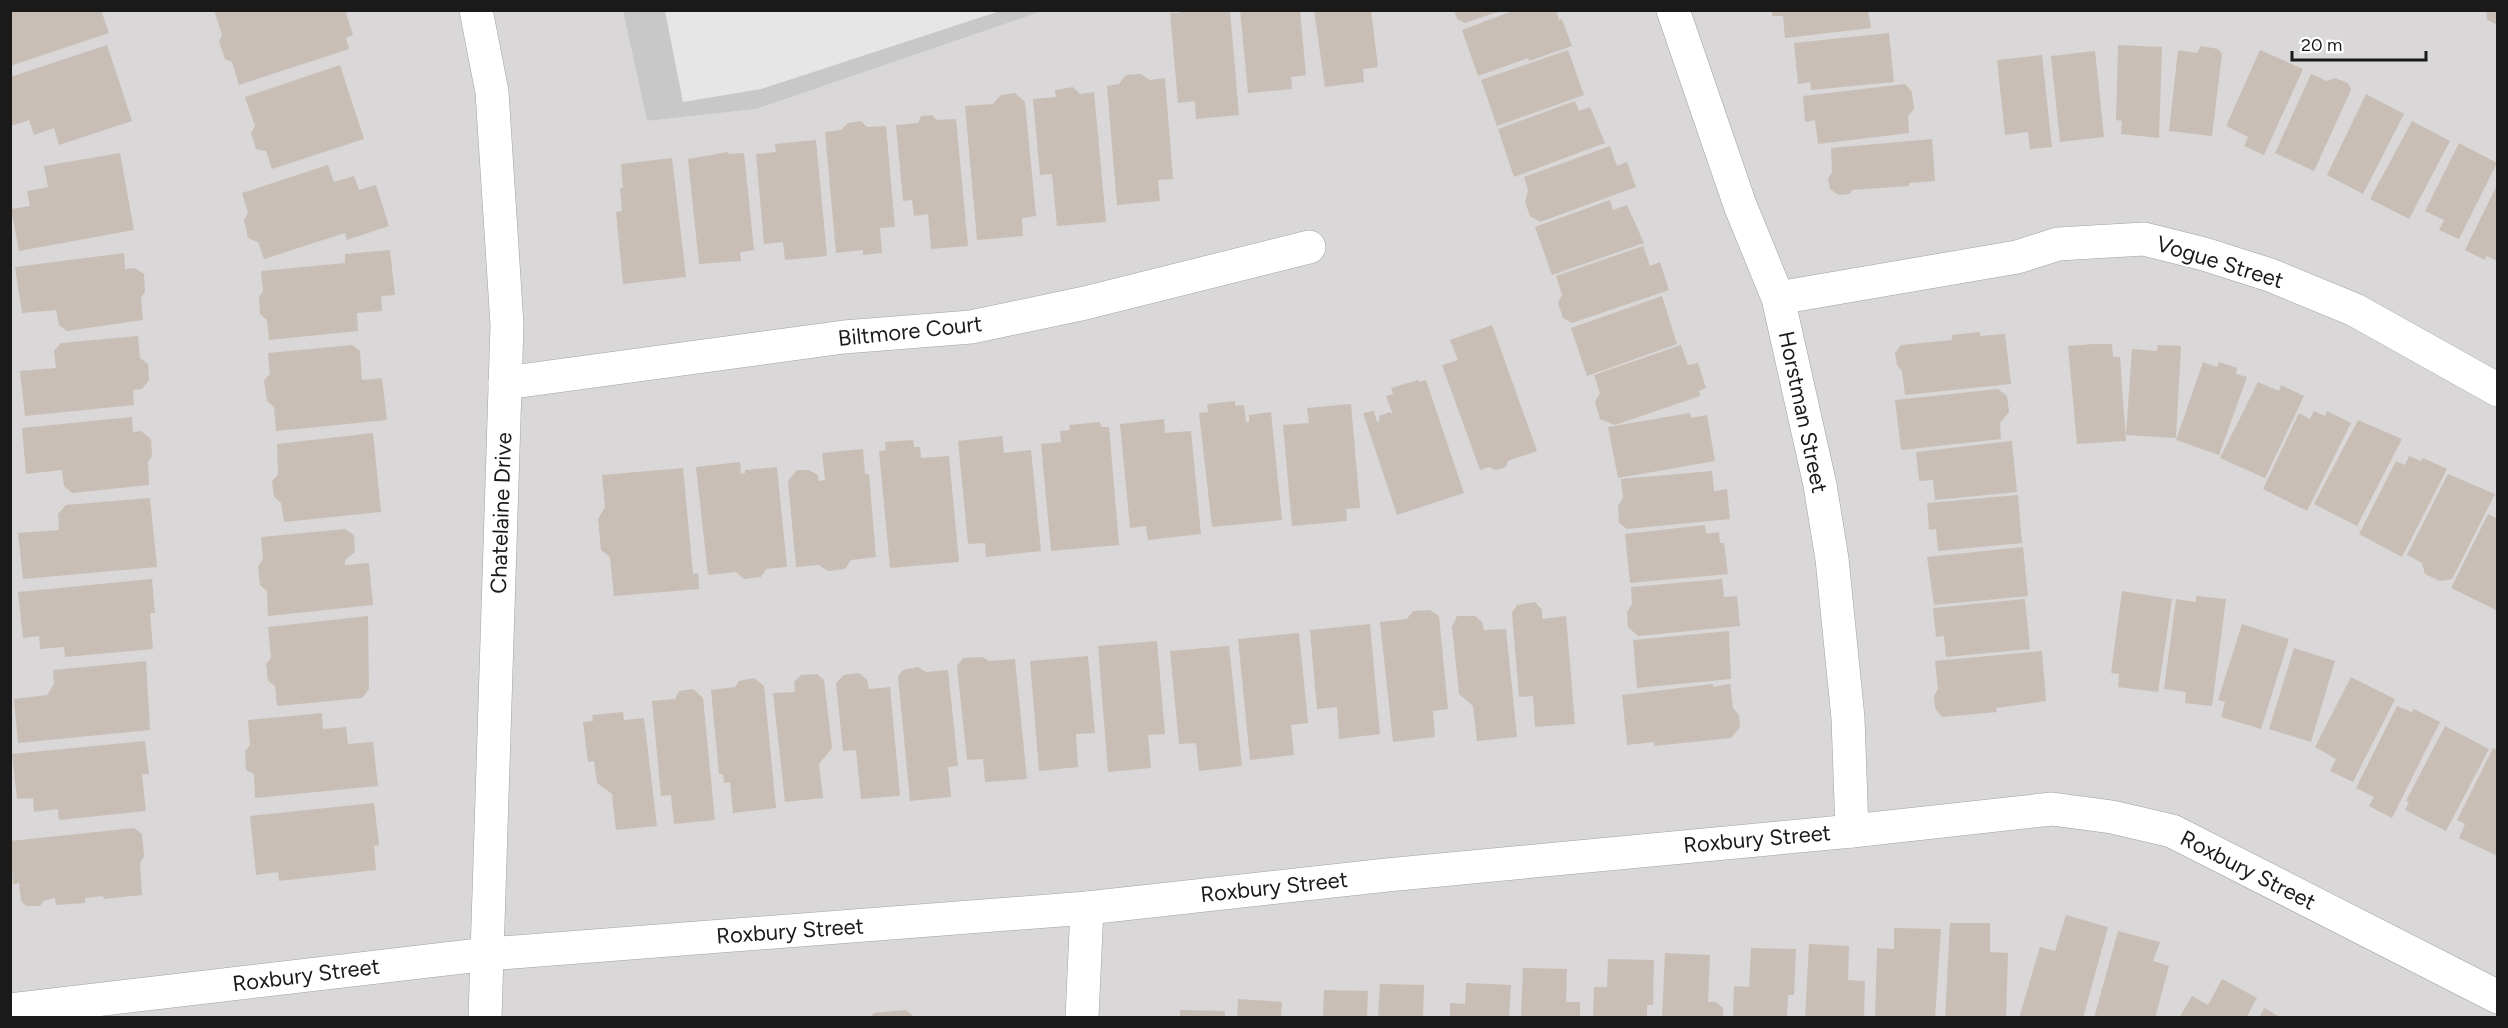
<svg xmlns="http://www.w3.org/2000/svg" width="2508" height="1028" viewBox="0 0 2508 1028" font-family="Figtree,sans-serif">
  <rect width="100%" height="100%" fill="#eee9de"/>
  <polygon fill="#d9d7d7" points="10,11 623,11 647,121 756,109 1043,11 2497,11 2497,1017 11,1017"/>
  <polygon fill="#c8c8c8" points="623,11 1043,11 756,109 647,121"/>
  <polygon fill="#e6e6e6" points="665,11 665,10 1000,11 761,89 683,102"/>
  <g fill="#c9beb5">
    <polygon points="10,10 101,10 109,33 10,66"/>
    <polygon points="214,10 345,10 353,35 346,38 349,49 239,85 232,62 225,59 219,42 222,35"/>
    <polygon points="1180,10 1230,10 1239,115 1196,119 1195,101 1178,103 1170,13 1180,13"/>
    <polygon points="1240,10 1300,10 1306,75 1291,77 1292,89 1248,93"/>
    <polygon points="1314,10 1371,10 1378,67 1363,69 1364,82 1325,87"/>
    <polygon points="1454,10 1500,10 1500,11 1465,23 1457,19"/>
    <polygon points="1515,10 1556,10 1559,20 1562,19 1572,46 1529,61 1528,58 1478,76 1462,30"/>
    <polygon points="1772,10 1868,10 1871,28 1785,38 1783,16 1772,16"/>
    <polygon points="2486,10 2498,10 2498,25 2487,20"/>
    <polygon points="1889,33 1894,82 1811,90 1810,82 1798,84 1794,43"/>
    <polygon points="107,45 132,121 59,145 54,128 34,135 29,120 11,126 10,77"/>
    <polygon points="2118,45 2162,47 2159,138 2121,134 2122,121 2116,120"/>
    <polygon points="2201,46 2218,49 2222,54 2212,136 2169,131 2178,50 2197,53"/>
    <polygon points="1568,50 1584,95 1497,126 1481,80"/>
    <polygon points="2260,50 2303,69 2264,155 2244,146 2248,137 2226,126"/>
    <polygon points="2095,51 2104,137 2060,142 2051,56"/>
    <polygon points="2042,55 2052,147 2030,149 2028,132 2005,135 1997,60"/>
    <polygon points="340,65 364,139 272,169 266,151 256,149 251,133 255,126 245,97"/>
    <polygon points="1141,74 1150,80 1165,78 1173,179 1158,180 1160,201 1117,205 1107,86 1119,84 1126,75"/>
    <polygon points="2311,74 2327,81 2335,78 2348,83 2351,90 2314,171 2275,153"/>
    <polygon points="1905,84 1912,92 1914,109 1908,116 1909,133 1818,144 1815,120 1805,122 1803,96"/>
    <polygon points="1073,87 1080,94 1094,92 1106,222 1057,226 1052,174 1040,175 1033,99 1056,97 1055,90"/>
    <polygon points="1015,93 1025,102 1036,216 1022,218 1023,236 977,240 965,106 993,104 1001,95"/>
    <polygon points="2366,94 2404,114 2363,194 2327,175"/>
    <polygon points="1575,101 1579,111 1590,107 1605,143 1514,177 1498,129"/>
    <polygon points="932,115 937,120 956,119 968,246 931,249 928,214 914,216 912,200 903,201 896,125 918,123 921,116"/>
    <polygon points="861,121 867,127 886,126 895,227 880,228 882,253 863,255 863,250 836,253 825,132 841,130 848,123"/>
    <polygon points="2412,121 2450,141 2409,219 2370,199"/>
    <polygon points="1932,139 1935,181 1909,183 1909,186 1852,190 1850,194 1839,195 1830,189 1828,178 1832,173 1831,148"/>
    <polygon points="816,140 827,256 785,260 783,242 764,244 756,154 776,152 775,144"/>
    <polygon points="2459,143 2497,163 2459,239 2439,230 2444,220 2425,211"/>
    <polygon points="1610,146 1617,166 1627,162 1636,187 1540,222 1530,216 1525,202 1528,190 1524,177"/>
    <polygon points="728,152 728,154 744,153 754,250 740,252 741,261 699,264 688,159"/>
    <polygon points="120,153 134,230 19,251 11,209 30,206 27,191 48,187 44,166"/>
    <polygon points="672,158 686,277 623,284 616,212 622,211 620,188 623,188 621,164"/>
    <polygon points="328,165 334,182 354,176 359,190 376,185 389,226 347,240 345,233 264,259 258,242 248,238 244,220 248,213 242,193"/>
    <polygon points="2498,183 2498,261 2486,256 2485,260 2465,250"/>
    <polygon points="1610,200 1613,210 1627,205 1644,243 1552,275 1535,227"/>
    <polygon points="1643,246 1650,266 1660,262 1669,290 1572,323 1563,318 1558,303 1562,295 1556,276"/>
    <polygon points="390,250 395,295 381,296 382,311 357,313 358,331 269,340 267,320 260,314 259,297 263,291 261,271 345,263 345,254"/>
    <polygon points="124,253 125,269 135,268 144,274 145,292 141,297 143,320 67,331 59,325 56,310 22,313 15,267"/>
    <polygon points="1662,296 1677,344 1587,376 1571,328"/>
    <polygon points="1492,325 1537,451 1508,461 1506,467 1495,470 1489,467 1480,470 1442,365 1458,360 1450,340"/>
    <polygon points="1980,332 1980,336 2005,334 2011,384 1905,395 1902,371 1897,365 1895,353 1901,345 1952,340 1952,335"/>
    <polygon points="138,336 140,358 148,364 149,380 142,389 133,390 134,405 25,416 20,371 56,368 54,351 61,343"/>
    <polygon points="2094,344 2112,344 2113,357 2120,357 2126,441 2077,444 2068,346"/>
    <polygon points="352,345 360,351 362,380 382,378 387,420 276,431 274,407 267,401 264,380 270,374 268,353"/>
    <polygon points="1681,345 1688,365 1698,363 1706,388 1699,391 1700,396 1615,425 1600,419 1595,402 1600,393 1594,375"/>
    <polygon points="2158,345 2181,346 2176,438 2126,435 2132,349 2157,351"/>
    <polygon points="2203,362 2217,367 2219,362 2237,368 2236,374 2247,377 2219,455 2176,440"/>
    <polygon points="1418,380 1419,382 1426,380 1464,493 1397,515 1363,413 1374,411 1377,422 1380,420 1379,416 1390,412 1393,415 1386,396 1393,394 1391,388"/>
    <polygon points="2258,382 2279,391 2281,385 2304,396 2265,478 2220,458"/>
    <polygon points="1998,389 2007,396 2009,412 2000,423 2001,439 1901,450 1895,400"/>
    <polygon points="1235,401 1235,406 1244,405 1246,422 1249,422 1249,415 1271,412 1282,520 1212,527 1199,413 1208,412 1207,404"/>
    <polygon points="1351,404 1360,508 1346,509 1347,521 1292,526 1283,425 1309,423 1307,408"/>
    <polygon points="2314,411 2325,416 2327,411 2351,423 2307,511 2263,489 2299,413 2310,419"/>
    <polygon points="1690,413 1691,418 1707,415 1715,461 1618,478 1608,427"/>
    <polygon points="132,417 133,432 141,431 151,439 152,456 148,462 149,485 72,493 64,486 62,470 26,474 22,428"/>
    <polygon points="1164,419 1165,433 1191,431 1201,534 1148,540 1146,526 1130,528 1120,424"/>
    <polygon points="2358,420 2402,439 2357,526 2314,504"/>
    <polygon points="1100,422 1101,427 1109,427 1119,545 1051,551 1041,444 1061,442 1060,431 1070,430 1069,425"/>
    <polygon points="373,433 381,512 284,522 281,503 274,497 272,481 278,475 277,444"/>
    <polygon points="1002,436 1004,453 1031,450 1041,551 986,557 985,543 968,544 958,441"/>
    <polygon points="913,440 914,447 920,447 921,458 949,456 959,562 890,568 879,451 886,450 885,442"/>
    <polygon points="2012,441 2017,492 1935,500 1933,480 1919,481 1916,452"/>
    <polygon points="863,449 865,474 869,474 876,557 851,560 845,569 828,571 819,565 796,567 788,481 797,470 809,470 818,475 819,481 825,480 822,453"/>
    <polygon points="2409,456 2421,461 2423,458 2447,469 2402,557 2359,534 2396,461 2405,465"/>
    <polygon points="740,462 741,474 745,473 745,470 777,467 787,567 766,569 761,577 744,579 736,572 708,575 696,467"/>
    <polygon points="683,468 693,574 698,573 699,589 614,596 610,557 601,550 598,519 605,507 602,475"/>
    <polygon points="1712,471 1714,491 1727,489 1730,519 1627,529 1619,523 1618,506 1623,498 1621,479"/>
    <polygon points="2448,474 2495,494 2452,579 2440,581 2425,574 2422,563 2407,555"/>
    <polygon points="2018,495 2022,543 1938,551 1936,529 1929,530 1927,503"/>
    <polygon points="150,498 157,567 23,579 18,533 59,530 58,514 66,505"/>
    <polygon points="2488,514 2498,519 2496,610 2451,588"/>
    <polygon points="1705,525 1706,534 1719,532 1720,543 1724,543 1728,574 1630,583 1625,534"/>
    <polygon points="345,529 354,535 355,552 345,560 345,565 369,563 373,605 268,616 267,591 260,585 258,566 263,559 261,537"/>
    <polygon points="2023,547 2028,596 1934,605 1927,557"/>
    <polygon points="152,579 155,613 150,613 153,649 65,657 64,647 40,649 39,636 23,638 18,592"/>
    <polygon points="1722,579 1724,597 1737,596 1740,626 1638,636 1628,627 1627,612 1632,604 1631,587"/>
    <polygon points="2122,591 2172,599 2158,692 2118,687 2119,674 2111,673"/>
    <polygon points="2196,596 2226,599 2212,706 2185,703 2186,692 2164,689 2176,599 2196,602"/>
    <polygon points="2025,599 2030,649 1946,657 1944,636 1936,637 1933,608"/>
    <polygon points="1535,602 1542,610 1542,619 1566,616 1575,724 1535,727 1533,696 1519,697 1512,613 1517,605"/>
    <polygon points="1430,610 1439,616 1448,709 1433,711 1435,737 1393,742 1380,622 1407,619 1413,611"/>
    <polygon points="368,616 369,689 362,698 277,706 275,686 268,681 266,664 271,658 268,627"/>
    <polygon points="1457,616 1475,616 1482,622 1484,630 1506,629 1517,737 1477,741 1473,706 1459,694 1452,627"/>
    <polygon points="1370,624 1380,734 1339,739 1337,707 1317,709 1310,630"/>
    <polygon points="2242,624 2289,639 2261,729 2221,717 2225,702 2218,700"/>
    <polygon points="1729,631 1731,679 1637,688 1633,640"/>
    <polygon points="1299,633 1308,723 1291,725 1294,755 1250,760 1238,639"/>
    <polygon points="1157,641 1165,734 1148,735 1151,768 1108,772 1098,646"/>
    <polygon points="1229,646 1242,766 1199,771 1196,743 1179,744 1170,651"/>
    <polygon points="2294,648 2335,661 2311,742 2269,729"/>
    <polygon points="2042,651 2046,701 1996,708 1997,712 1942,717 1935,708 1934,696 1938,689 1935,661"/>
    <polygon points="1088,656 1095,733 1076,734 1078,767 1039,771 1030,661"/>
    <polygon points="983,657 989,661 1015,659 1027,779 985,782 983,759 967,760 957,666 963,658"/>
    <polygon points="146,661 150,730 18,743 14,699 47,695 54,684 53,670"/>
    <polygon points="918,667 926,672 948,670 958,766 948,767 951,797 910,801 898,676 903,670"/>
    <polygon points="859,673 867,680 869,689 890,687 900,795 898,796 861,799 856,750 843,751 836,683 844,675"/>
    <polygon points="817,674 824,680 832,748 819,764 823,798 785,802 773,693 795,692 794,682 801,675"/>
    <polygon points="2351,677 2395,699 2353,782 2330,771 2336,759 2315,747"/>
    <polygon points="754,678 764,686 776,808 733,813 730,782 724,783 723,774 719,774 711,690 735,687 739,681"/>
    <polygon points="1713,684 1713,687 1730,684 1733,708 1739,715 1740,727 1731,738 1654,746 1654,742 1627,745 1622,695"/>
    <polygon points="693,689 703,698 715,820 674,824 671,795 661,796 652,701 675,699 679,691"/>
    <polygon points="2397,706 2412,712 2414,709 2440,722 2392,818 2369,806 2374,797 2356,788"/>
    <polygon points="623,712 624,720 644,718 657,826 616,830 612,794 597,783 594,761 588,762 583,722 593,721 592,715"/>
    <polygon points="322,713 323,729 346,727 348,744 373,742 378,786 255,798 254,774 246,770 245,751 250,745 248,720"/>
    <polygon points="2445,726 2489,749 2446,831 2405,810 2409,802 2406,801"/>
    <polygon points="145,741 149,774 142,774 146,811 59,820 58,809 34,812 33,798 17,799 12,754"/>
    <polygon points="2493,748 2498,750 2498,856 2459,838 2465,824 2457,820"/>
    <polygon points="374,803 379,845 374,846 376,870 279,881 278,872 256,875 250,816"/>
    <polygon points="134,828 142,834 144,856 140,863 142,895 104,899 103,896 85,898 85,903 56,905 55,898 43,901 40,906 26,906 21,901 19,883 13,884 10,841"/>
    <polygon points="2066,915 2108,927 2083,1018 2019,1018 2040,947 2055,951"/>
    <polygon points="1950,923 1990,923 1990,952 2008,953 2006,1018 1945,1018"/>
    <polygon points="1894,928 1941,929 1935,1018 1875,1018 1877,948 1894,949"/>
    <polygon points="2118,931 2160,942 2153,961 2169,966 2155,1018 2094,1018"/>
    <polygon points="1809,944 1849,946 1848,980 1865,981 1864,1018 1805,1018"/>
    <polygon points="1751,948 1796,949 1794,995 1788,995 1787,1018 1733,1018 1734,986 1749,987"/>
    <polygon points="1665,953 1710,955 1708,1002 1716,1002 1723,1008 1723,1018 1662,1018"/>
    <polygon points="1608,959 1654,960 1653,1005 1647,1005 1647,1018 1593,1018 1594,987 1607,987"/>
    <polygon points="1523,968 1567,969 1566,1002 1580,1002 1580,1018 1521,1016"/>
    <polygon points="2222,979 2257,998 2246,1018 2179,1018 2192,996 2208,1005"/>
    <polygon points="1466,983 1511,985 1509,1018 1450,1018 1450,1003 1465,1004"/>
    <polygon points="1380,984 1424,985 1423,1018 1378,1018"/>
    <polygon points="1324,990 1368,991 1367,1018 1323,1018"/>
    <polygon points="1238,999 1282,1002 1281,1018 1237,1018"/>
    <polygon points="2264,1008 2268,1010 2281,1018 2259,1018"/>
    <polygon points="906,1010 915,1018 870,1018 874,1013"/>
    <polygon points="1180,1010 1225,1011 1225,1018 1180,1018"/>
  </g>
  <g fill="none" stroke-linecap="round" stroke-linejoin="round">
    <g stroke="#a1a1a1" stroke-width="34">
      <g id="street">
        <polyline points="476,10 492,92 507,325 485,1018"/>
        <polyline points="1673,10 1740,205 1778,298 1820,485 1832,559 1848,718 1852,831"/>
        <polyline points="1778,298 2017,257 2058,244 2144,239 2204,254 2270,275 2355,310 2498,390"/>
        <polyline points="505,383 844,337 971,327 1085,303 1309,247"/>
        <polyline points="10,1010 488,954 1087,908 1387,875 1852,831 2052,809 2112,817 2172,831 2498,997"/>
        <polyline points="1082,1018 1087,908"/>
      </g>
    </g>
    <use href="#street" stroke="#fff" stroke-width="33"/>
  </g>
  <g text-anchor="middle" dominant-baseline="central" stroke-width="4.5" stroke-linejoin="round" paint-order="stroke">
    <g font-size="22" fill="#1a1a1a" stroke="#fff">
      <text transform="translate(2220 262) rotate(17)">Vogue Street</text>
      <text transform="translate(910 331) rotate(-6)">Biltmore Court</text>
      <text transform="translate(1803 412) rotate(78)">Horstman Street</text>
      <text transform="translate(501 513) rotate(-88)">Chatelaine Drive</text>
      <text transform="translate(1757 839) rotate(-5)">Roxbury Street</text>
      <text transform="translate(2248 870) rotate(27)">Roxbury Street</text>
      <text transform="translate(1274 887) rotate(-6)">Roxbury Street</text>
      <text transform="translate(790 931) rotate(-4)">Roxbury Street</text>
      <text transform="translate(306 975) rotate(-7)">Roxbury Street</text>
    </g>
  </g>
  <rect width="2508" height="1028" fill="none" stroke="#1a1a1a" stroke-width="24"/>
  <path d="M2292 51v9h134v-9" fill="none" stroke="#1a1a1a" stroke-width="3"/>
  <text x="2301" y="51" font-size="18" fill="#1a1a1a" stroke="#ffffff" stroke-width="4.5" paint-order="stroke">20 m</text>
</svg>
